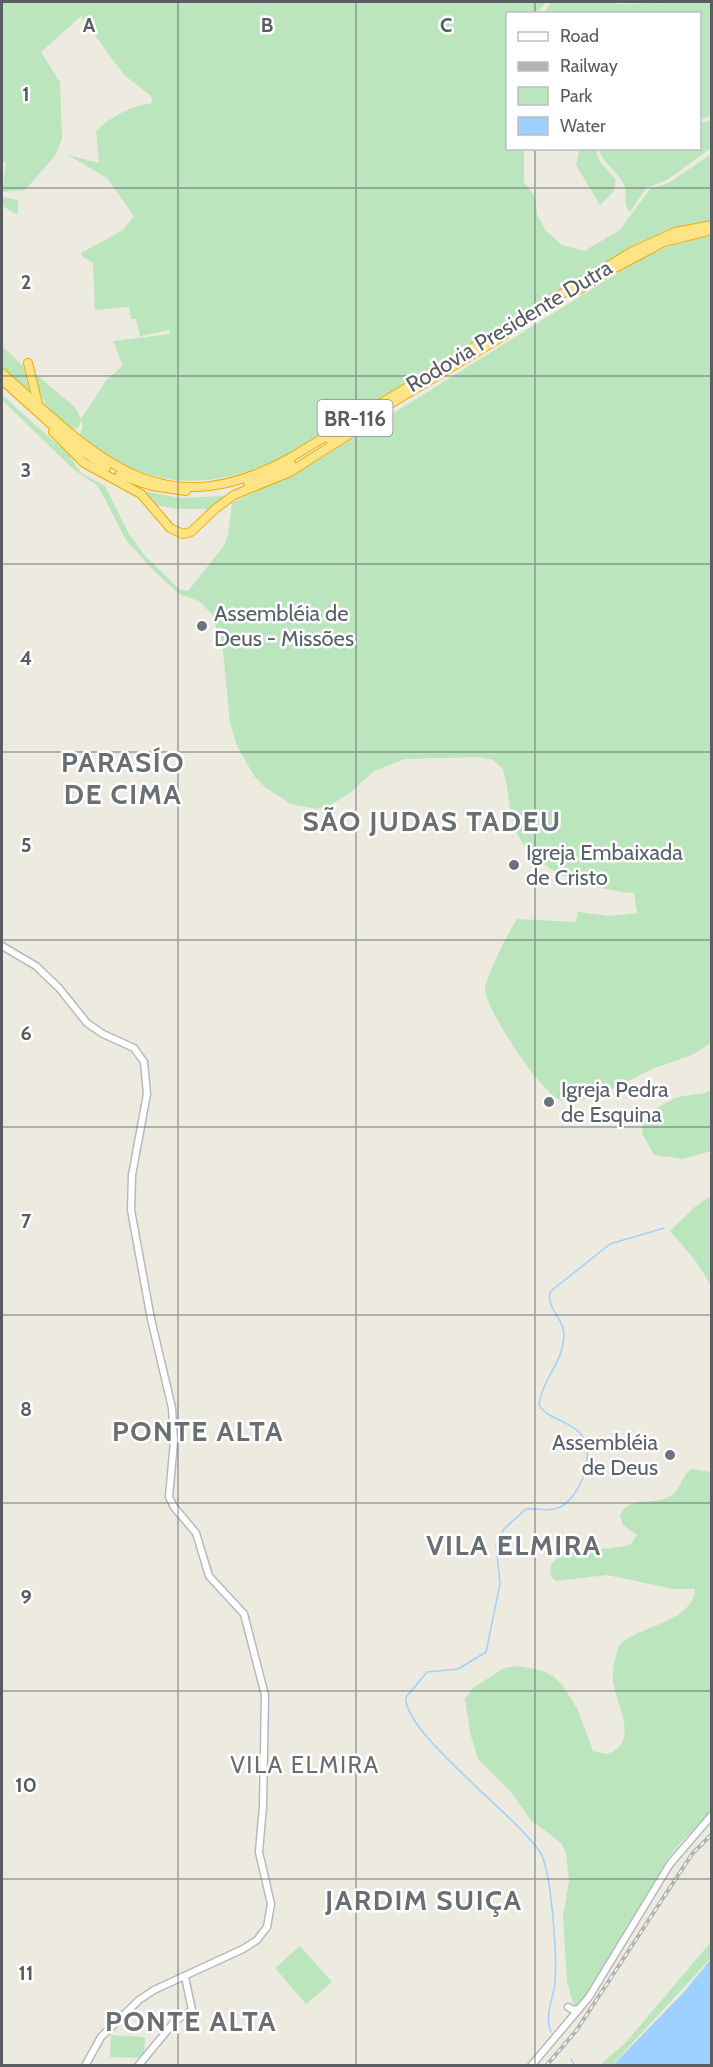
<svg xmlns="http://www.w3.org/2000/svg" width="713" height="2067" viewBox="0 0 713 2067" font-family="Cabin,sans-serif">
  <rect width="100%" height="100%" fill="#edeae0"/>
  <g fill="#bbe6bd">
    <path d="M2,2H546L537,13L508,14V148L524,149V182L535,197L537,215L546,231L562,245L584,251L620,230L650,189L669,183L711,154V220L674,227L640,242L290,453C212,493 148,492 79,436L83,427L81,420L79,427L75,429C49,422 40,395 34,373L75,407L81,419L106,381L123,365L113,341L170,334L169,330L140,336L136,319H131L129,307L95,310L93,263L83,257L81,253L123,230L134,216L107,178L68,155L99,163L96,131C112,116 130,106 152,103L151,96L124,75L81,16L41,52L60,82L62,139L55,156L25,190L2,192L6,163L2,162Z"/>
    <polygon points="552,2 615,2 616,4 711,2 711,116 700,120 700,14 543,13"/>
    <path d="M711,120V148L667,180L646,188L630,212C622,204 628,195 624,185C617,170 604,164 598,149L700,148V123Z"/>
    <polygon points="580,148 595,149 600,162 616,180 614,191 600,205 576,165"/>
    <polygon points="2,197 18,200 18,215 4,207"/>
    <path d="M711,236L712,1041C696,1057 675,1060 655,1068C630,1078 588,1108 561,1100C541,1094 487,1011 485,990C485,979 510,929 517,919L576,922L578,912L609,916L637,913L634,893C590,890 526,871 513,822C508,805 509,784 502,768L493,760L479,757L405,759L374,771L350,793L327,807L317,809L291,804L266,788L254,776L237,746L230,723L223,651L212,614L199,601L179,594L152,569L126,540L98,486L73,469L2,400V395L69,455L81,473L105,486L128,532L145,556L179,589L188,591L223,547L228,535L232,503L309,466L643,257L682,241Z"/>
    <polygon points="2,346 23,366 30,393 2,367"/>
    <polygon points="142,491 181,498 224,496 209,509 178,509 155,505"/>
    <polygon points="711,1090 711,1151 683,1159 654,1155 642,1133 644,1115 677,1097 705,1093"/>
    <polygon points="711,1196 711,1285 695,1260 670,1231 696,1206"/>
    <path d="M691,1469L711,1472V1812C698,1826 682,1839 671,1855C651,1882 596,1997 574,2006L567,1982L563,1917L569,1881L566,1852L561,1843L531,1820L511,1792L478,1759L470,1733L465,1699L473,1688L504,1668L519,1666L540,1670L553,1676L563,1686L578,1710L593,1751L607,1754C641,1742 616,1705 613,1681C612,1671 615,1658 618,1649C626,1627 694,1625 695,1589H674L607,1575L556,1581L551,1576C544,1542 613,1553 631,1544L637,1535L623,1525L620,1516C627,1495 655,1506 671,1496C681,1489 682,1475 691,1469Z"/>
    <polygon points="711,1942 711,1958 612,2065 600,2065 626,2042"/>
    <polygon points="300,1946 332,1982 306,2004 275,1968"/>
    <polygon points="111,2035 145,2037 144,2058 110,2057"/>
  </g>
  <polygon fill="#9ed1ff" points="711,1959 711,2065 613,2065 684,1992"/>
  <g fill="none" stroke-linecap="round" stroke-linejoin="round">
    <g stroke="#9ed1ff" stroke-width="1.5">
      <path d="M551,2032C544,2016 553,2000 555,1983C557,1959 552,1871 540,1852C518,1817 402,1732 406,1697L427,1672L458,1669L486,1652L500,1584L496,1544L504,1529L526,1509C537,1508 547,1512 558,1508C580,1499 597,1454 581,1434C570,1421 547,1419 539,1405C543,1376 563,1365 564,1334C564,1318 544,1306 551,1291L610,1244L664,1228"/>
      <polyline points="571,2059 575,2066"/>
    </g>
    <g stroke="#b6bac0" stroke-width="9">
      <g id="secondary">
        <polyline points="2,946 36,966 59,988 87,1023 103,1034 134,1048 144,1062 147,1094 132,1175 131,1210 151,1319 172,1408 174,1441 169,1497 174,1507 196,1533 209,1576 244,1614 265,1695 263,1806 259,1852 271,1904 267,1927 257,1940 243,1949 154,1990 139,2000 101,2037 85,2066"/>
        <polyline points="568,2007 573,2010 579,2009"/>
        <polyline points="138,2066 175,2021 192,2010 185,1977"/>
        <polyline points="531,2066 589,1997 670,1864 712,1815"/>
      </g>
    </g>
    <g stroke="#edab00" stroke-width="10">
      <g id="highway">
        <polyline points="615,268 664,242 712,230"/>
        <polyline points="577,291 605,274"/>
        <polyline points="28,363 38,404"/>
        <path d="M2,373C96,456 158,530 290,458L633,251L675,232L712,225"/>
        <polyline points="2,380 74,445 106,468"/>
        <polyline points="53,432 84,463 141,494 170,528 183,534 191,532 215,509 234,495 290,472 364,425"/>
        <polyline points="330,440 505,335"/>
        <polyline points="119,475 152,486 186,491"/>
        <polyline points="248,483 291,463"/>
      </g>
    </g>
    <use href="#secondary" stroke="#fff" stroke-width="6"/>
    <use href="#highway" stroke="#ffe485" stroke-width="8"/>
    <g stroke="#b2b3b3" stroke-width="4">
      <polyline id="rail" points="546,2066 576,2031 692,1854 712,1834"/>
    </g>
    <use href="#rail" stroke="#fff" stroke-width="1.5" stroke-dasharray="4.5" stroke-linecap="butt"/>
  </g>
  <path fill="none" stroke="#595d62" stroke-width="1.5" stroke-opacity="0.55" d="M178,2V2066M356,2V2066M535,2V14M535,148V2066M2,188H712M2,376H712M2,564H712M2,752H712M2,940H712M2,1127H712M2,1315H712M2,1503H712M2,1691H712M2,1879H712"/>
  <g fill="#6b7280" stroke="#fff" stroke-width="2">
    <circle cx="202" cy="626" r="6"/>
    <circle cx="514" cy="865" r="6"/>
    <circle cx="549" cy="1102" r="6"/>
    <circle cx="670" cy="1455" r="6"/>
  </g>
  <g text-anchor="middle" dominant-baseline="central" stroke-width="5" stroke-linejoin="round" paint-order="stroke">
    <rect fill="#fff" stroke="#8b8e91" stroke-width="1.5" x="317.5" y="400" width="75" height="36" rx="4.5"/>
    <g font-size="21" font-weight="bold" fill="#595d62">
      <text x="355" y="418">BR-116</text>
    </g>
    <g font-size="22" fill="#595d62" stroke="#fff">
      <text transform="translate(509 326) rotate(-31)">Rodovia Presidente Dutra</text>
    </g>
    <g font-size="22" fill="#5b616d" stroke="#fff" text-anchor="start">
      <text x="214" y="613">Assembléia de<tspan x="214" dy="25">Deus - Missões</tspan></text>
      <text x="526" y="852">Igreja Embaixada<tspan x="526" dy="25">de Cristo</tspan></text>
      <text x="561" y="1089">Igreja Pedra<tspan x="561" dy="25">de Esquina</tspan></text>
      <text x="658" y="1442" text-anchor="end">Assembléia<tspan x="658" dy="25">de Deus</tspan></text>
    </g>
    <g font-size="24" letter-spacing="1.5" fill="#6a6f74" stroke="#fff">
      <text x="305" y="1764">VILA ELMIRA</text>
    </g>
    <g font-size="28" font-weight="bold" letter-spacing="1.5" fill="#6a6f74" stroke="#fff">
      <text x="123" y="762">PARASÍO<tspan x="123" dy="32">DE CIMA</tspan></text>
      <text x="432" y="821">SÃO JUDAS TADEU</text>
      <text x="198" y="1431">PONTE ALTA</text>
      <text x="514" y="1545">VILA ELMIRA</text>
      <text x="424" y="1900">JARDIM SUIÇA</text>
      <text x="191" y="2021">PONTE ALTA</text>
    </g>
  </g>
  <g font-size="20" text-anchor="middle" font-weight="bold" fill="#595d62" stroke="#fff" stroke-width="5" stroke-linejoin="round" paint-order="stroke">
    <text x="89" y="32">A</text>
    <text x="267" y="32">B</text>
    <text x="446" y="32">C</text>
    <text x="26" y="101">1</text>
    <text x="26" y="289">2</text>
    <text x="26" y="477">3</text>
    <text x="26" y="665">4</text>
    <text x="26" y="852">5</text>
    <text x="26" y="1040">6</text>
    <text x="26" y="1228">7</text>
    <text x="26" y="1416">8</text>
    <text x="26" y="1604">9</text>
    <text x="26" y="1792">10</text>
    <text x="26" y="1980">11</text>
  </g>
  <rect width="713" height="2067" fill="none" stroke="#595d62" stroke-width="6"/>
  <rect x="506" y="12" width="195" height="138" fill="#ffffff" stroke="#bdbec0" stroke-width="1.5"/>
  <rect x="518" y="32" width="30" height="9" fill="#ffffff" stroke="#bdbec0" stroke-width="1.5"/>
  <text x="560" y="42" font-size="18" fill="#595d62">Road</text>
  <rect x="518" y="62" width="30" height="9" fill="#b2b3b3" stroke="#bdbec0" stroke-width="1.5"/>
  <text x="560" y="72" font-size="18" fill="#595d62">Railway</text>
  <rect x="518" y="87" width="30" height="18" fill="#bbe6bd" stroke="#bdbec0" stroke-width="1.5"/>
  <text x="560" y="102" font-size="18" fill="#595d62">Park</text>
  <rect x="518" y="117" width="30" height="18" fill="#9ed1ff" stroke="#bdbec0" stroke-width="1.5"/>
  <text x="560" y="132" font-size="18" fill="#595d62">Water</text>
</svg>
